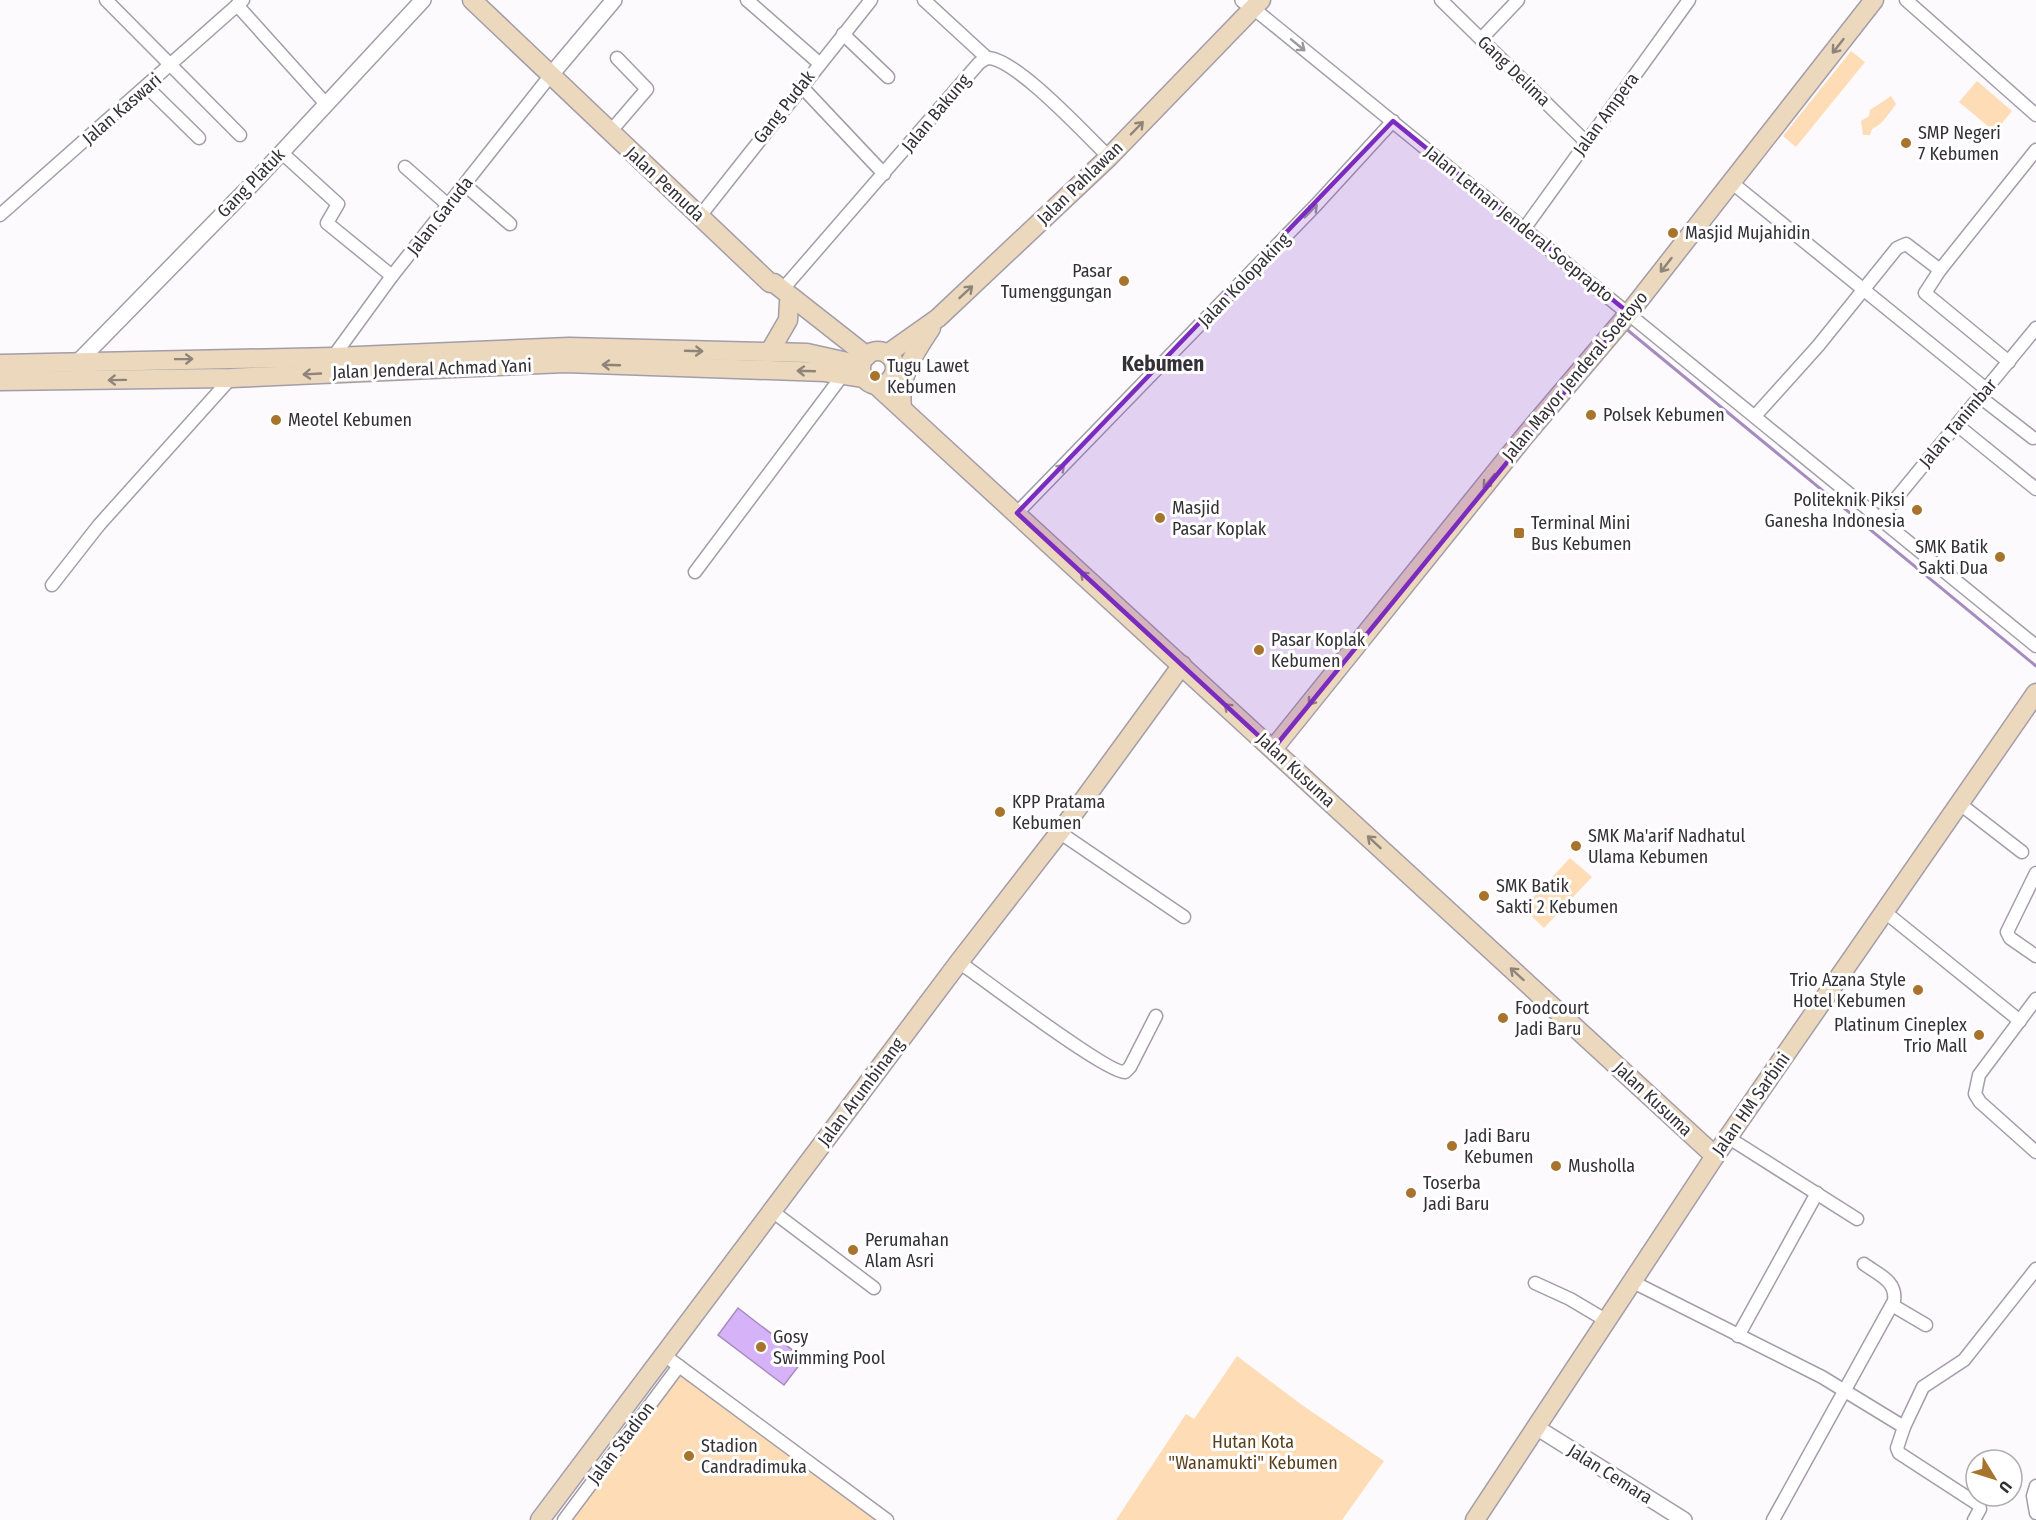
<svg xmlns="http://www.w3.org/2000/svg" width="2036" height="1520" viewBox="0 0 2036 1520" font-family="'Fira Sans Condensed',sans-serif">
  <rect width="100%" height="100%" fill="#fcfafd"/>
  <g fill="#fedcb6">
    <polygon points="1851,51 1865,62 1796,147 1783,136"/>
    <polygon points="1977,81 2012,111 1995,132 1959,102"/>
    <path d="M1891,96L1896,104C1890,112 1882,125 1872,129L1870,135H1863L1861,121L1869,116L1870,110Z"/>
    <polygon points="1570,858 1592,877 1544,928 1523,908"/>
    <polygon points="1237,1356 1302,1405 1384,1461 1342,1520 1116,1520 1186,1414 1194,1419"/>
    <polygon points="679,1359 882,1520 558,1520"/>
  </g>
  <polygon fill="#d6b2f8" stroke="#a58bbe" stroke-width="1.5" points="738,1308 804,1359 784,1385 718,1335"/>
  <g fill="none" stroke-linecap="round" stroke-linejoin="round">
    <polyline stroke="#a58bbe" stroke-width="3" points="1625,328 2036,666"/>
    <g stroke="#a39daa" stroke-width="15">
      <g id="minor">
        <polyline points="106,0 240,135"/>
        <polyline points="747,0 819,63"/>
        <polyline points="924,0 987,58"/>
        <polyline points="1441,0 1586,142"/>
        <polyline points="1906,0 2036,115"/>
        <polyline points="237,5 326,104"/>
        <polyline points="1253,8 2036,646"/>
        <polyline points="843,34 888,77"/>
        <polyline points="1481,39 1518,0"/>
        <polyline points="801,86 884,174"/>
        <polyline points="147,87 199,138"/>
        <polyline points="610,132 647,89 617,58"/>
        <polyline points="281,152 338,204 327,223 392,276"/>
        <polyline points="405,167 448,205"/>
        <polyline points="1731,182 1986,389"/>
        <polyline points="465,185 510,224"/>
        <polyline points="0,215 243,0"/>
        <polyline points="700,216 871,0"/>
        <polyline points="1524,229 1689,0"/>
        <polyline points="1940,270 1925,293 2009,362"/>
        <path d="M782,290L979,63L987,58C1015,57 1087,136 1109,157"/>
        <polyline points="333,357 392,276 550,76"/>
        <polyline points="1980,397 2033,438"/>
        <polyline points="1755,416 1818,346 1897,248 1906,244 1940,270 2036,150"/>
        <polyline points="1957,425 2036,489"/>
        <polyline points="1017,513 1316,205 1393,121"/>
        <polyline points="1880,518 2036,328"/>
        <polyline points="695,572 842,376"/>
        <polyline points="52,585 99,525 231,378"/>
        <polyline points="1960,804 2022,852"/>
        <polyline points="1059,832 1184,917"/>
        <polyline points="2036,873 2007,932 2010,938 2036,956"/>
        <polyline points="1885,912 2020,1021"/>
        <path d="M959,962C982,978 1108,1074 1125,1072L1130,1067L1156,1016"/>
        <polyline points="2036,999 1979,1075 1975,1094 1980,1102 2036,1152"/>
        <polyline points="1729,1138 1857,1219"/>
        <polyline points="772,1211 874,1288"/>
        <polyline points="1633,1282 1822,1377 1904,1427 1923,1387 1964,1360 2036,1269"/>
        <polyline points="1535,1283 1570,1299 1607,1321"/>
        <polyline points="1892,1305 1926,1325"/>
        <polyline points="1738,1336 1817,1193"/>
        <polyline points="664,1355 887,1520"/>
        <polyline points="1904,1427 1897,1448 1899,1453 1979,1505 1980,1509 1974,1520"/>
        <polyline points="2036,1486 2033,1496 2036,1513"/>
        <polyline points="564,1520 679,1366"/>
        <path d="M1773,1520L1894,1301C1897,1281 1879,1275 1864,1264"/>
      </g>
    </g>
    <g stroke="#a39daa" stroke-width="18">
      <g id="tertiary">
        <polyline points="1243,0 1253,8"/>
        <polyline points="550,76 614,0"/>
        <polyline points="77,363 256,180 423,0"/>
        <polyline points="1536,1427 1684,1520"/>
      </g>
    </g>
    <g stroke="#a39daa" stroke-width="21">
      <g id="secondary">
        <polyline points="472,0 770,283 774,283 867,356"/>
        <circle cx="878" cy="368" r="17"/>
        <polyline points="769,353 788,320 789,302"/>
        <polyline points="887,354 938,318 1109,157 1261,0"/>
        <polyline points="0,364 333,357 569,347 807,353 861,365"/>
        <polyline points="0,381 231,378 565,363 825,372 864,378"/>
        <polyline points="876,385 1715,1156"/>
        <path d="M902,408C898,376 914,354 931,328"/>
        <polyline points="1273,749 1524,437 1629,313 1874,0"/>
        <polyline points="540,1520 959,962 1066,824 1182,665"/>
        <polyline points="1475,1520 1715,1156 2036,693"/>
      </g>
    </g>
    <use href="#minor" stroke="#fff" stroke-width="12"/>
    <use href="#tertiary" stroke="#fff" stroke-width="15"/>
    <use href="#secondary" stroke="#ebd8bd" stroke-width="18"/>
  </g>
  <defs><path id="oneway-shaft" d="M-6 0H5M1.5-3L5.5 0L1.5 3" fill="none" stroke-width="1.6" stroke-linecap="round" stroke-linejoin="round" transform="scale(1.5)"/></defs>
  <g stroke="#99989a">
    <use href="#oneway-shaft" transform="translate(1298 45) rotate(39)"/>
    <use href="#oneway-shaft" transform="translate(1311 211) rotate(-46)"/>
    <use href="#oneway-shaft" transform="translate(1058 471) rotate(-45)"/>
  </g>
  <g stroke="#8f847a">
    <use href="#oneway-shaft" transform="translate(1838 46) rotate(128)"/>
    <use href="#oneway-shaft" transform="translate(1137 128) rotate(-46)"/>
    <use href="#oneway-shaft" transform="translate(1666 265) rotate(128)"/>
    <use href="#oneway-shaft" transform="translate(966 292) rotate(-43)"/>
    <use href="#oneway-shaft" transform="translate(694 351) rotate(2)"/>
    <use href="#oneway-shaft" transform="translate(184 359) rotate(-1)"/>
    <use href="#oneway-shaft" transform="translate(611 365) rotate(-178)"/>
    <use href="#oneway-shaft" transform="translate(806 371) rotate(-178)"/>
    <use href="#oneway-shaft" transform="translate(312 374) rotate(177)"/>
    <use href="#oneway-shaft" transform="translate(117 380) rotate(179)"/>
    <use href="#oneway-shaft" transform="translate(1489 481) rotate(129)"/>
    <use href="#oneway-shaft" transform="translate(1087 578) rotate(-137)"/>
    <use href="#oneway-shaft" transform="translate(1314 698) rotate(129)"/>
    <use href="#oneway-shaft" transform="translate(1231 710) rotate(-137)"/>
    <use href="#oneway-shaft" transform="translate(1374 842) rotate(-137)"/>
    <use href="#oneway-shaft" transform="translate(1517 974) rotate(-138)"/>
  </g>
  <path fill="#7b2cbf" fill-opacity="0.2" stroke="#7b2cbf" stroke-width="4.5" stroke-linejoin="round" d="M1393,121L1629,313L1273,749L1017,513Z"/>
  <g fill="#a8732d" stroke="#fff" stroke-width="2">
    <circle cx="1906" cy="143" r="6"/>
    <circle cx="1673" cy="233" r="6"/>
    <circle cx="1124" cy="281" r="6"/>
    <circle cx="875" cy="376" r="6"/>
    <circle cx="1591" cy="415" r="6"/>
    <circle cx="276" cy="420" r="6"/>
    <circle cx="1917" cy="510" r="6"/>
    <circle cx="1160" cy="518" r="6"/>
    <rect x="1513" y="527" width="12" height="12" rx="3"/>
    <circle cx="2000" cy="557" r="6"/>
    <circle cx="1259" cy="650" r="6"/>
    <circle cx="1000" cy="812" r="6"/>
    <circle cx="1576" cy="846" r="6"/>
    <circle cx="1484" cy="896" r="6"/>
    <circle cx="1918" cy="990" r="6"/>
    <circle cx="1503" cy="1018" r="6"/>
    <circle cx="1979" cy="1035" r="6"/>
    <circle cx="1452" cy="1146" r="6"/>
    <circle cx="1556" cy="1166" r="6"/>
    <circle cx="1411" cy="1193" r="6"/>
    <circle cx="853" cy="1250" r="6"/>
    <circle cx="761" cy="1347" r="6"/>
    <circle cx="689" cy="1456" r="6"/>
  </g>
  <g text-anchor="middle" dominant-baseline="central" stroke-width="6" stroke-linejoin="round" paint-order="stroke">
    <g font-size="18" fill="#333036" stroke="#fff">
      <text transform="translate(1514 71) rotate(44)">Gang Delima</text>
      <text transform="translate(784 107) rotate(-52)">Gang Pudak</text>
      <text transform="translate(122 109) rotate(-41)">Jalan Kaswari</text>
      <text transform="translate(936 113) rotate(-50)">Jalan Bakung</text>
      <text transform="translate(1606 114) rotate(-54)">Jalan Ampera</text>
      <text transform="translate(251 183) rotate(-46)">Gang Platuk</text>
      <text transform="translate(1080 183) rotate(-44)">Jalan Pahlawan</text>
      <text transform="translate(665 184) rotate(43)">Jalan Pemuda</text>
      <text transform="translate(440 216) rotate(-52)">Jalan Garuda</text>
      <text transform="translate(1519 224) rotate(39)">Jalan Letnan Jenderal Soeprapto</text>
      <text transform="translate(1244 280) rotate(-46)">Jalan Kolopaking</text>
      <text transform="translate(432 369) rotate(-2)">Jalan Jenderal Achmad Yani</text>
      <text transform="translate(1575 376) rotate(-50)">Jalan Mayor Jenderal Soetoyo</text>
      <text transform="translate(1958 423) rotate(-50)">Jalan Tanimbar</text>
      <text transform="translate(1296 770) rotate(43)">Jalan Kusuma</text>
      <text transform="translate(861 1092) rotate(-53)">Jalan Arumbinang</text>
      <text transform="translate(1653 1099) rotate(43)">Jalan Kusuma</text>
      <text transform="translate(1751 1104) rotate(-55)">Jalan HM Sarbini</text>
      <text transform="translate(621 1443) rotate(-53)">Jalan Stadion</text>
      <text transform="translate(1610 1474) rotate(32)">Jalan Cemara</text>
    </g>
    <g font-size="18" fill="#333036" stroke="#fff" text-anchor="start">
      <text x="1918" y="133">SMP Negeri<tspan x="1918" dy="21">7 Kebumen</tspan></text>
      <text x="1685" y="233">Masjid Mujahidin</text>
      <text x="1112" y="271" text-anchor="end">Pasar<tspan x="1112" dy="21">Tumenggungan</tspan></text>
      <text x="887" y="366">Tugu Lawet<tspan x="887" dy="21">Kebumen</tspan></text>
      <text x="1603" y="415">Polsek Kebumen</text>
      <text x="288" y="420">Meotel Kebumen</text>
      <text x="1905" y="500" text-anchor="end">Politeknik Piksi<tspan x="1905" dy="21">Ganesha Indonesia</tspan></text>
      <text x="1172" y="508">Masjid<tspan x="1172" dy="21">Pasar Koplak</tspan></text>
      <text x="1531" y="523">Terminal Mini<tspan x="1531" dy="21">Bus Kebumen</tspan></text>
      <text x="1988" y="547" text-anchor="end">SMK Batik<tspan x="1988" dy="21">Sakti Dua</tspan></text>
      <text x="1271" y="640">Pasar Koplak<tspan x="1271" dy="21">Kebumen</tspan></text>
      <text x="1012" y="802">KPP Pratama<tspan x="1012" dy="21">Kebumen</tspan></text>
      <text x="1588" y="836">SMK Ma'arif Nadhatul<tspan x="1588" dy="21">Ulama Kebumen</tspan></text>
      <text x="1496" y="886">SMK Batik<tspan x="1496" dy="21">Sakti 2 Kebumen</tspan></text>
      <text x="1906" y="980" text-anchor="end">Trio Azana Style<tspan x="1906" dy="21">Hotel Kebumen</tspan></text>
      <text x="1515" y="1008">Foodcourt<tspan x="1515" dy="21">Jadi Baru</tspan></text>
      <text x="1967" y="1025" text-anchor="end">Platinum Cineplex<tspan x="1967" dy="21">Trio Mall</tspan></text>
      <text x="1464" y="1136">Jadi Baru<tspan x="1464" dy="21">Kebumen</tspan></text>
      <text x="1568" y="1166">Musholla</text>
      <text x="1423" y="1183">Toserba<tspan x="1423" dy="21">Jadi Baru</tspan></text>
      <text x="865" y="1240">Perumahan<tspan x="865" dy="21">Alam Asri</tspan></text>
      <text x="773" y="1337">Gosy<tspan x="773" dy="21">Swimming Pool</tspan></text>
      <text x="701" y="1446">Stadion<tspan x="701" dy="21">Candradimuka</tspan></text>
    </g>
    <g font-size="18" fill="#5b3f1b" stroke="#fff">
      <text x="1253" y="1442">Hutan Kota<tspan x="1253" dy="21">"Wanamukti" Kebumen</tspan></text>
    </g>
    <g font-size="21" font-weight="bold" fill="#333036" stroke="#fff">
      <text x="1163" y="364">Kebumen</text>
    </g>
  </g>
  <g transform="translate(1994 1478) rotate(128)"><circle r="28" fill="#ffffff" stroke="#adacaf" stroke-width="1.5"/>
  <path d="M0-4.5L10 22L0 15L-10 22Z" fill="#a8732d"/>
  <text y="-9" font-size="16" font-weight="bold" text-anchor="middle" fill="#333036">U</text>
  </g>
</svg>
